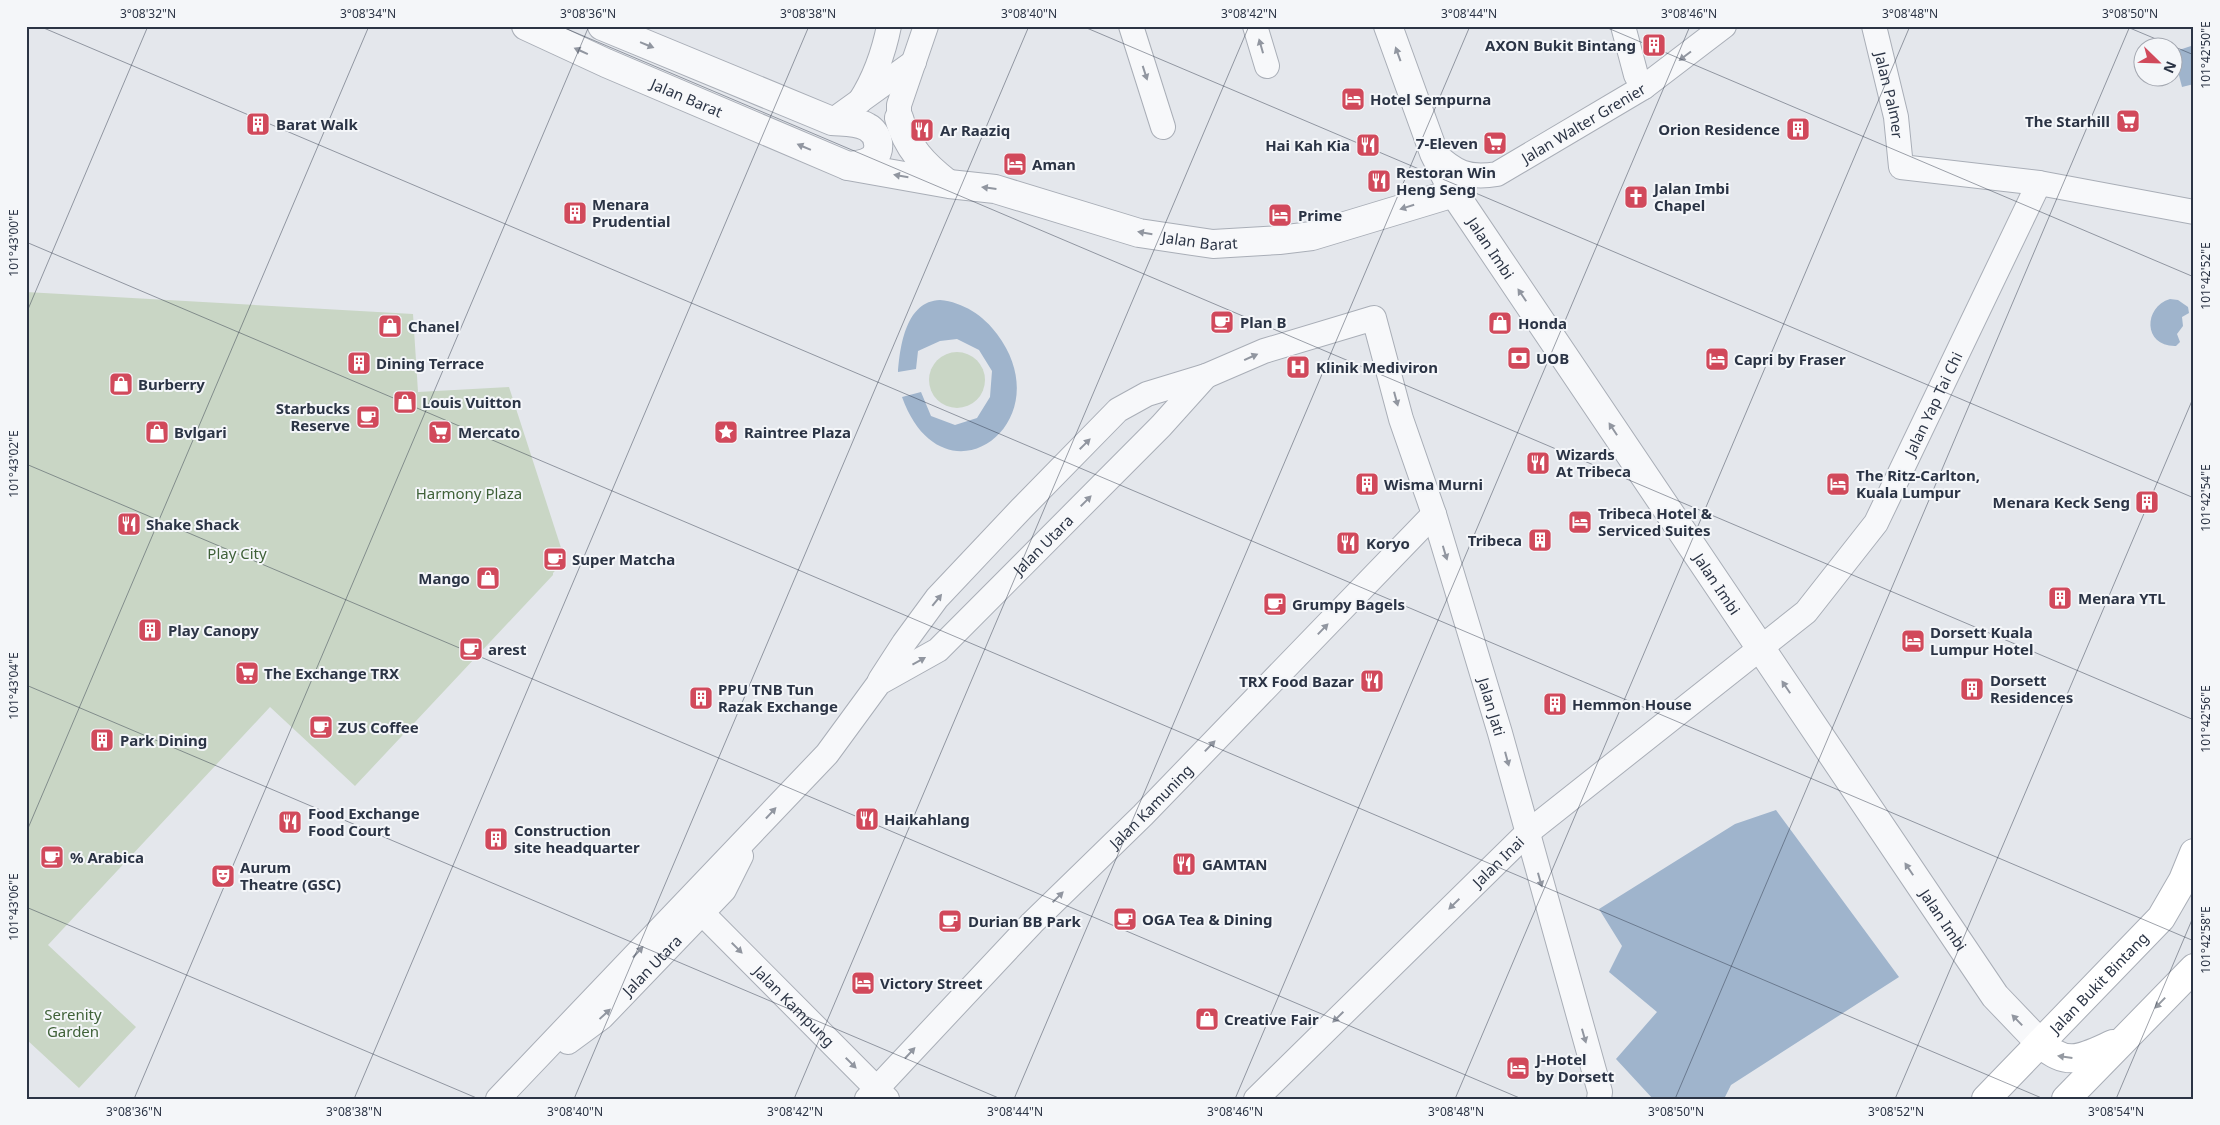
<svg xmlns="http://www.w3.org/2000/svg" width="2220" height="1125" viewBox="0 0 2220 1125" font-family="'Noto Sans',sans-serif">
  <rect width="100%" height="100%" fill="#e4e7ec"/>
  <g fill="#c9d6c5">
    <polygon points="26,292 413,314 418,392 509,387 565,560 553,573 553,575 355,786 270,707 48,945 136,1027 79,1088 26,1039"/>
    <circle cx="957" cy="380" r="28"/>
  </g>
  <g fill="#9fb4cc">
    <polygon points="2194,45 2194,84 2182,87 2173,52"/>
    <path d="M2170,299L2178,300L2188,307L2189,313L2182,317L2183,326L2177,334L2180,342L2176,346C2143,347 2143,307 2170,299Z"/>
    <path d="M940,300C963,302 984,316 997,334C1064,423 943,511 902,397L921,392L931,416L955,425L977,418L990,397L992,371L979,350L957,339L940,341L918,351L916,369L898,372C900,346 906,301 940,300Z"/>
    <polygon points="1776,810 1899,977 1731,1085 1724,1099 1653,1099 1616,1059 1657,1012 1609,972 1622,946 1599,909 1735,824"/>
  </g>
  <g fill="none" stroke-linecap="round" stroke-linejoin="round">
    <g stroke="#a9aeb7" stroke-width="26">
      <g id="minor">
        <polyline points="1131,26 1163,127"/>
        <polyline points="1255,26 1267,66"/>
        <polyline points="1623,26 1636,75 1644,87"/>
        <path id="s1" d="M1874,26L1896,117L1901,167L2039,183L2194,212"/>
        <path d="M860,101C874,79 884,51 889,26"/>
        <polyline points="899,118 899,105 926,26"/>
        <polyline points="832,121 914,62"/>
        <path id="s2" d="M1434,153C1455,172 1467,179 1497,174L1644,87L1724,26"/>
        <polyline points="880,680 904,643 937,598 1021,509 1118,410 1147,394 1206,376"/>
        <path id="s3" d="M702,913L887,1099"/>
        <path id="s4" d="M568,1042L602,1017L702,913L724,890L741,856"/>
        <path id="s5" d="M498,1099L827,754L879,683L938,650L1161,426L1206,376L1264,351L1374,318L1401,419L1434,514L1500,733L1600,1092L1599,1099"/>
        <path id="s6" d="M867,1099L1032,923L1143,815L1434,514"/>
        <path id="s7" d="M1256,1099L1527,833L1806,612L1876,523L2039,183"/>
      </g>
    </g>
    <g stroke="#a9aeb7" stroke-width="30">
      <g id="tertiary">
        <path id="s8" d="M526,26L606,63L848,166L949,184L995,189L1139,233L1213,244L1279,240L1312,236L1454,193"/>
        <path d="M602,26L832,121C843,122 857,121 867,127C879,133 883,152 871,160C864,165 857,165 848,166"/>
        <path id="s9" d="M1388,26L1434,153L1454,193L1995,996L2040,1043"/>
        <path d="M899,118C907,148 924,165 947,183"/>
      </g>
    </g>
    <g stroke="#a9aeb7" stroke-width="30">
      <g id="secondary">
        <path d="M2040,1043C2067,1068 2082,1058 2113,1044"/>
        <path id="s10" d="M1986,1099L2161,918L2183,880L2194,853"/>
        <polyline points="2066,1099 2194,968"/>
      </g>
    </g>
    <use href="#minor" stroke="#f7f8fa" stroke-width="24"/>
    <use href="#tertiary" stroke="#f7f8fa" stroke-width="28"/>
    <use href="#secondary" stroke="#fff" stroke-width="28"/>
  </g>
  <defs><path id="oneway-solid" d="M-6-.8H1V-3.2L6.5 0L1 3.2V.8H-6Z" transform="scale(1.25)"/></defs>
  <g fill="#9196a0">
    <use href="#oneway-solid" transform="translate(647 45) rotate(22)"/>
    <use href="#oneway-solid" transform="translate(1261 46) rotate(-106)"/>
    <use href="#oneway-solid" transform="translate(581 51) rotate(-156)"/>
    <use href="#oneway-solid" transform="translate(1398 54) rotate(-110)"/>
    <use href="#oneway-solid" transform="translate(1685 56) rotate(143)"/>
    <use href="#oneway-solid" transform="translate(1145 73) rotate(72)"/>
    <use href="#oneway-solid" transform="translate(804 147) rotate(-157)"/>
    <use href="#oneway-solid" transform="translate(901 176) rotate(-170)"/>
    <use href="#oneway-solid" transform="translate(989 188) rotate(-173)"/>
    <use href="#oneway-solid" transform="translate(1407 207) rotate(163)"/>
    <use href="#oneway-solid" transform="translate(1145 233) rotate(-170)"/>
    <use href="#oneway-solid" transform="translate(1522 295) rotate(-124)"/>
    <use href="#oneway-solid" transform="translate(1251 357) rotate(-24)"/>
    <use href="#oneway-solid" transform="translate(1396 399) rotate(75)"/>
    <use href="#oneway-solid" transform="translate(1613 429) rotate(-123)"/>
    <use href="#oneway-solid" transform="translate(1085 444) rotate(-45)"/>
    <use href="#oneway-solid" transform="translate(1086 501) rotate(-45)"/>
    <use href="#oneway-solid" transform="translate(1445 553) rotate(73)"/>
    <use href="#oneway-solid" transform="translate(937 600) rotate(-51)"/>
    <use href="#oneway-solid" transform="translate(1323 629) rotate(-46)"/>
    <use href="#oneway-solid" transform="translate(919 661) rotate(-29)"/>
    <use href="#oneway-solid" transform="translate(1786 687) rotate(-124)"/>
    <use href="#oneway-solid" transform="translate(1210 746) rotate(-46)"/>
    <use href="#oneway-solid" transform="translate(1507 759) rotate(75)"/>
    <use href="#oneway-solid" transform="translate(771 813) rotate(-47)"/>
    <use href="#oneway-solid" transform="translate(1909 869) rotate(-124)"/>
    <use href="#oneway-solid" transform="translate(1540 880) rotate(74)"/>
    <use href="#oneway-solid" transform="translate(1058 897) rotate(-44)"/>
    <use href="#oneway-solid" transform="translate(1454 904) rotate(136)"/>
    <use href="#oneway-solid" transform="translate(737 948) rotate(45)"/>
    <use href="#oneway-solid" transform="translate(638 952) rotate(-47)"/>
    <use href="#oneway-solid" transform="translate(605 1014) rotate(-43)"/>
    <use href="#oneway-solid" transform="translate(1338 1017) rotate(136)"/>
    <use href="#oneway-solid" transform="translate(2017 1020) rotate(-134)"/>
    <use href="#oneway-solid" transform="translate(1584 1036) rotate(74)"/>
    <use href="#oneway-solid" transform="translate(910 1053) rotate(-47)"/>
    <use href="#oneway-solid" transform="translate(851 1063) rotate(45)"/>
  </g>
  <g fill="#959aa2">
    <use href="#oneway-solid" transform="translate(2160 1003) rotate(134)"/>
    <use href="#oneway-solid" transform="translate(2065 1057) rotate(-172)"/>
  </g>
  <path fill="none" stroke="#2b3445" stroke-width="1" stroke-opacity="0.45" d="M39,26L2194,941M560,26L2194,720M1082,26L2194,498M1603,26L2194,277M2125,26L2194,55M26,242L2044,1099M26,314L148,26M26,464L1522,1099M26,685L1001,1099M26,833L369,26M26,907L479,1099M134,1099L589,26M354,1099L809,26M574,1099L1029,26M794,1099L1249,26M1014,1099L1470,26M1235,1099L1690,26M1455,1099L1910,26M1675,1099L2130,26M1895,1099L2194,396M2116,1099L2194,915"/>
  <defs>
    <g id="building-square" transform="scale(1.25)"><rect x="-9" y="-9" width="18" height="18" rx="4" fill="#d1495b" stroke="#f4f6f9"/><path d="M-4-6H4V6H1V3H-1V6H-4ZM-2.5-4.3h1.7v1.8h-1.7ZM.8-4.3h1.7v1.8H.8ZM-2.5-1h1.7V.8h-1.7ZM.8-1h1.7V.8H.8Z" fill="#fff"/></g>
    <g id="hotel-square" transform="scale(1.25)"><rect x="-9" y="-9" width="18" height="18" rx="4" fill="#d1495b" stroke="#f4f6f9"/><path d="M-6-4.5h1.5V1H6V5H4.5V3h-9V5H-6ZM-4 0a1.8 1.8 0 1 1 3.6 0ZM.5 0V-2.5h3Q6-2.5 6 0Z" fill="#fff"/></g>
    <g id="supermarket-square" transform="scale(1.25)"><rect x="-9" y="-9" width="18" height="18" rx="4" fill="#d1495b" stroke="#f4f6f9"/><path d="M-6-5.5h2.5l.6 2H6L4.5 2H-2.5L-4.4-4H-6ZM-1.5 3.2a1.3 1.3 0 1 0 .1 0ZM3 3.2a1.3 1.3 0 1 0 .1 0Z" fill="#fff"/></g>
    <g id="restaurant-square" transform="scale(1.25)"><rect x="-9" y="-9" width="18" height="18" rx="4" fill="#d1495b" stroke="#f4f6f9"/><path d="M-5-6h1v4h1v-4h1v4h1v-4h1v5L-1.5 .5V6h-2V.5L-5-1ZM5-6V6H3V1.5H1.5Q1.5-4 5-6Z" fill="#fff"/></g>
    <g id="church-square" transform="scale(1.25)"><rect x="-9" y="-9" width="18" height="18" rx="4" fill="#d1495b" stroke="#f4f6f9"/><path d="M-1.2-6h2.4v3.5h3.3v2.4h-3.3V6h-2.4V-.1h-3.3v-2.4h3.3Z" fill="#fff"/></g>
    <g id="cafe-square" transform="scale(1.25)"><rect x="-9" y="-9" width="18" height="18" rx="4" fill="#d1495b" stroke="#f4f6f9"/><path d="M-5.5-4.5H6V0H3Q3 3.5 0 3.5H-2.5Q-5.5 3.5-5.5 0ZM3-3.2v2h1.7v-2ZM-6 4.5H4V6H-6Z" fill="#fff"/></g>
    <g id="shop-square" transform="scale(1.25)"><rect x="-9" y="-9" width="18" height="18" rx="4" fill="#d1495b" stroke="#f4f6f9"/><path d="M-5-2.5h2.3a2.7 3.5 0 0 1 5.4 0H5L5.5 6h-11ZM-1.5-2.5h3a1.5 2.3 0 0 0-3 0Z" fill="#fff"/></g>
    <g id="bank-square" transform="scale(1.25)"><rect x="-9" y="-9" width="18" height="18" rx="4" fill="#d1495b" stroke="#f4f6f9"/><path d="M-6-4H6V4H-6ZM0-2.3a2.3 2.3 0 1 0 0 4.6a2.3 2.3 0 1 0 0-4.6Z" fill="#fff"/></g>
    <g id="hospital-square" transform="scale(1.25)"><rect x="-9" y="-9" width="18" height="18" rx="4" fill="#d1495b" stroke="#f4f6f9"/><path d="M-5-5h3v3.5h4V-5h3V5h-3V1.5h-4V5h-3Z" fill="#fff"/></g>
    <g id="sight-square" transform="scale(1.25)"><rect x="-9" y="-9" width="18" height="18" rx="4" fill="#d1495b" stroke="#f4f6f9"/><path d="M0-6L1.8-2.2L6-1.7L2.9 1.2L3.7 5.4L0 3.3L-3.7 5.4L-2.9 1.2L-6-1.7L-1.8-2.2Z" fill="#fff"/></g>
    <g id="theatre-square" transform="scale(1.25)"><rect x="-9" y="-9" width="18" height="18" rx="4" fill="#d1495b" stroke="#f4f6f9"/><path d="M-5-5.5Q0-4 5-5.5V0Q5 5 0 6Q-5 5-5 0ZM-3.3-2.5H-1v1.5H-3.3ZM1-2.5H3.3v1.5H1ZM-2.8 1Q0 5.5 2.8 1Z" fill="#fff"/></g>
  </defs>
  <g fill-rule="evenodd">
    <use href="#building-square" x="1654" y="45"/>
    <use href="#hotel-square" x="1353" y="99"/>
    <use href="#supermarket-square" x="2128" y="121"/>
    <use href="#building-square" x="258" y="124"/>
    <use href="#building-square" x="1798" y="129"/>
    <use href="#restaurant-square" x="922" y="130"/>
    <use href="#supermarket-square" x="1495" y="143"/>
    <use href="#restaurant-square" x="1368" y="145"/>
    <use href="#hotel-square" x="1015" y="164"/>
    <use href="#restaurant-square" x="1379" y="181"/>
    <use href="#church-square" x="1636" y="197"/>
    <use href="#building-square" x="575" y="213"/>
    <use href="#hotel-square" x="1280" y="215"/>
    <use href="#cafe-square" x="1222" y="322"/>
    <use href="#shop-square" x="1500" y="323"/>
    <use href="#shop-square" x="390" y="326"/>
    <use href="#bank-square" x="1519" y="358"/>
    <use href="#hotel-square" x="1717" y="359"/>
    <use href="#building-square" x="359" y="363"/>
    <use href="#hospital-square" x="1298" y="367"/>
    <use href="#shop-square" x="121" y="384"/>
    <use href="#shop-square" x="405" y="402"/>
    <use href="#cafe-square" x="368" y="417"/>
    <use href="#shop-square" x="157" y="432"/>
    <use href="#supermarket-square" x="440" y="432"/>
    <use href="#sight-square" x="726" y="432"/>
    <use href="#restaurant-square" x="1538" y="463"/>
    <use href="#building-square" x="1367" y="484"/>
    <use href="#hotel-square" x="1838" y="484"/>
    <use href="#building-square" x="2147" y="502"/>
    <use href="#hotel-square" x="1580" y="522"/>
    <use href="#restaurant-square" x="129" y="524"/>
    <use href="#building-square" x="1540" y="540"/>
    <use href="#restaurant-square" x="1348" y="543"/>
    <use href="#cafe-square" x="555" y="559"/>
    <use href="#shop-square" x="488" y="578"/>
    <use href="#building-square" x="2060" y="598"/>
    <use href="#cafe-square" x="1275" y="604"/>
    <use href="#building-square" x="150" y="630"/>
    <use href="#hotel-square" x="1913" y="641"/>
    <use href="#cafe-square" x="471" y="649"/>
    <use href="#supermarket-square" x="247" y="673"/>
    <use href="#restaurant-square" x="1372" y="681"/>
    <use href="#building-square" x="1972" y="689"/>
    <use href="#building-square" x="701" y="698"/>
    <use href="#building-square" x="1555" y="704"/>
    <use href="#cafe-square" x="321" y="727"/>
    <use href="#building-square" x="102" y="740"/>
    <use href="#restaurant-square" x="867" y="819"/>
    <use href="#restaurant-square" x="290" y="822"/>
    <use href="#building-square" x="496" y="839"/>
    <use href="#cafe-square" x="52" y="857"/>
    <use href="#restaurant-square" x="1184" y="864"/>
    <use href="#theatre-square" x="223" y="876"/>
    <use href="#cafe-square" x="1125" y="919"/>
    <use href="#cafe-square" x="950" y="921"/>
    <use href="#hotel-square" x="863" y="983"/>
    <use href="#shop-square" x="1207" y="1019"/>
    <use href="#hotel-square" x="1518" y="1068"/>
  </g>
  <g text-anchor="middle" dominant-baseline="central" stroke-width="4" stroke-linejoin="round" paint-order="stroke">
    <g font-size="15" font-weight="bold" fill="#2b3445" stroke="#f4f6f9" text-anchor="start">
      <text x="1636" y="45" text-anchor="end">AXON Bukit Bintang</text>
      <text x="1370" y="99">Hotel Sempurna</text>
      <text x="2110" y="121" text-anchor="end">The Starhill</text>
      <text x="276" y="124">Barat Walk</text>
      <text x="1780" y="129" text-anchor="end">Orion Residence</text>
      <text x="940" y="130">Ar Raaziq</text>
      <text x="1478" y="143" text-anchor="end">7-Eleven</text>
      <text x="1350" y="145" text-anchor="end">Hai Kah Kia</text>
      <text x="1032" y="164">Aman</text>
      <text x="1396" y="172">Restoran Win<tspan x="1396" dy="17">Heng Seng</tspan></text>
      <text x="1654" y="188">Jalan Imbi<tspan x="1654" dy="17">Chapel</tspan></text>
      <text x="592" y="204">Menara<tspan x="592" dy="17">Prudential</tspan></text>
      <text x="1298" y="215">Prime</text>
      <text x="1240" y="322">Plan B</text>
      <text x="1518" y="323">Honda</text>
      <text x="408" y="326">Chanel</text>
      <text x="1536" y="358">UOB</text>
      <text x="1734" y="359">Capri by Fraser</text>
      <text x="376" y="363">Dining Terrace</text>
      <text x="1316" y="367">Klinik Mediviron</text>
      <text x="138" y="384">Burberry</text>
      <text x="422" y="402">Louis Vuitton</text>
      <text x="350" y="408" text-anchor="end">Starbucks<tspan x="350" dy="17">Reserve</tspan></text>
      <text x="174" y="432">Bvlgari</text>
      <text x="458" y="432">Mercato</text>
      <text x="744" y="432">Raintree Plaza</text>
      <text x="1556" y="454">Wizards<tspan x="1556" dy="17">At Tribeca</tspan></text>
      <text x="1856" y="475">The Ritz-Carlton,<tspan x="1856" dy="17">Kuala Lumpur</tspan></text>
      <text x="1384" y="484">Wisma Murni</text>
      <text x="2130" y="502" text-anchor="end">Menara Keck Seng</text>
      <text x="1598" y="513">Tribeca Hotel &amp;<tspan x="1598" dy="17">Serviced Suites</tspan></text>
      <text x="146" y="524">Shake Shack</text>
      <text x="1522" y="540" text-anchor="end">Tribeca</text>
      <text x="1366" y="543">Koryo</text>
      <text x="572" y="559">Super Matcha</text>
      <text x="470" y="578" text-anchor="end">Mango</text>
      <text x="2078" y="598">Menara YTL</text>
      <text x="1292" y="604">Grumpy Bagels</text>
      <text x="168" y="630">Play Canopy</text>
      <text x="1930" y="632">Dorsett Kuala<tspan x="1930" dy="17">Lumpur Hotel</tspan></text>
      <text x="488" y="649">arest</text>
      <text x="264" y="673">The Exchange TRX</text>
      <text x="1990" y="680">Dorsett<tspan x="1990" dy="17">Residences</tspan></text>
      <text x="1354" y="681" text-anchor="end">TRX Food Bazar</text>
      <text x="718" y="689">PPU TNB Tun<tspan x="718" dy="17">Razak Exchange</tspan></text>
      <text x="1572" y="704">Hemmon House</text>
      <text x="338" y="727">ZUS Coffee</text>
      <text x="120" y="740">Park Dining</text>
      <text x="308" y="813">Food Exchange<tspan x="308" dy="17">Food Court</tspan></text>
      <text x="884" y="819">Haikahlang</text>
      <text x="514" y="830">Construction<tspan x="514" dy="17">site headquarter</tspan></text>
      <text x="70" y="857">% Arabica</text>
      <text x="1202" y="864">GAMTAN</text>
      <text x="240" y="867">Aurum<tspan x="240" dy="17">Theatre (GSC)</tspan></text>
      <text x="1142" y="919">OGA Tea &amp; Dining</text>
      <text x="968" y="921">Durian BB Park</text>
      <text x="880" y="983">Victory Street</text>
      <text x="1224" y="1019">Creative Fair</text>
      <text x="1536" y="1059">J-Hotel<tspan x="1536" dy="17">by Dorsett</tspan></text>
    </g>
    <g font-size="15" fill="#2b3445" stroke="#f4f6f9">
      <text stroke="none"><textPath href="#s1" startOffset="71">Jalan Palmer</textPath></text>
      <text stroke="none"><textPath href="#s8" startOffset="176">Jalan Barat</textPath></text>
      <text stroke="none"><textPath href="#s2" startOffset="170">Jalan Walter Grenier</textPath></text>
      <text stroke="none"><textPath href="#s8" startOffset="712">Jalan Barat</textPath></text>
      <text stroke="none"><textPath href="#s9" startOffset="246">Jalan Imbi</textPath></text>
      <text stroke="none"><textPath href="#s7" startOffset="981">Jalan Yap Tai Chi</textPath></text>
      <text stroke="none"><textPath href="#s5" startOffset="781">Jalan Utara</textPath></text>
      <text stroke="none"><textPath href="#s9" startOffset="651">Jalan Imbi</textPath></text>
      <text stroke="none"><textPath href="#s5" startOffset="1600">Jalan Jati</textPath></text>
      <text stroke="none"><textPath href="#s6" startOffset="408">Jalan Kamuning</textPath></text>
      <text stroke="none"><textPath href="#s7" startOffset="339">Jalan Inai</textPath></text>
      <text stroke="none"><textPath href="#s9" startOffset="1056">Jalan Imbi</textPath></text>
      <text stroke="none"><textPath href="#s4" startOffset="114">Jalan Utara</textPath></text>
      <text stroke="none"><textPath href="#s10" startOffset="162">Jalan Bukit Bintang</textPath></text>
      <text stroke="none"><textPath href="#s3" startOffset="131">Jalan Kampung</textPath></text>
    </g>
    <g font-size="15" fill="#3f6138" stroke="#f4f6f9">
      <text x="469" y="493">Harmony Plaza</text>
      <text x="237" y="553">Play City</text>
      <text x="73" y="1014">Serenity<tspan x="73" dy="17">Garden</tspan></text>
    </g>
  </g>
  <rect width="2220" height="1125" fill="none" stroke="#f4f6f9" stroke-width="55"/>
  <g transform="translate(2158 62) rotate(113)"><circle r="24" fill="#f4f6f9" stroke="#a4a8b1"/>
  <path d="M0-4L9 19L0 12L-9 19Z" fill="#d1495b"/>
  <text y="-8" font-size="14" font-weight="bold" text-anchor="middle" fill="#2b3445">N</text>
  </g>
  <rect x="28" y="28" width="2164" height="1070" fill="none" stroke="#2b3445" stroke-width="2"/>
  <g font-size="12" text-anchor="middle" fill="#2b3445">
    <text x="148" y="18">3°08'32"N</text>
    <text x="368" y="18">3°08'34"N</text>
    <text x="588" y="18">3°08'36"N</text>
    <text x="808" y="18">3°08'38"N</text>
    <text x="1029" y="18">3°08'40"N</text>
    <text x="1249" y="18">3°08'42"N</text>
    <text x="1469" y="18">3°08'44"N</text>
    <text x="1689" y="18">3°08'46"N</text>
    <text x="1910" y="18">3°08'48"N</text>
    <text x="2130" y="18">3°08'50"N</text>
    <text transform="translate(2206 55) rotate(-90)" y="4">101°42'50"E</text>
    <text transform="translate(14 243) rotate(-90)" y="4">101°43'00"E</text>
    <text transform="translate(2206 276) rotate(-90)" y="4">101°42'52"E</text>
    <text transform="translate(14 464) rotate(-90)" y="4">101°43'02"E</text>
    <text transform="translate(2206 498) rotate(-90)" y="4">101°42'54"E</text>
    <text transform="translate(14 686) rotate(-90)" y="4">101°43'04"E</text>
    <text transform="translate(2206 719) rotate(-90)" y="4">101°42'56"E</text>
    <text transform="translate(14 907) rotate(-90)" y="4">101°43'06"E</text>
    <text transform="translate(2206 940) rotate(-90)" y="4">101°42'58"E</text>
    <text x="134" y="1116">3°08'36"N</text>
    <text x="354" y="1116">3°08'38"N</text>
    <text x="575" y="1116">3°08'40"N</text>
    <text x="795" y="1116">3°08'42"N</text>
    <text x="1015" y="1116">3°08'44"N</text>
    <text x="1235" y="1116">3°08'46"N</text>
    <text x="1456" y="1116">3°08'48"N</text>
    <text x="1676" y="1116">3°08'50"N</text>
    <text x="1896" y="1116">3°08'52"N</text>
    <text x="2116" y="1116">3°08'54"N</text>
  </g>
</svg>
